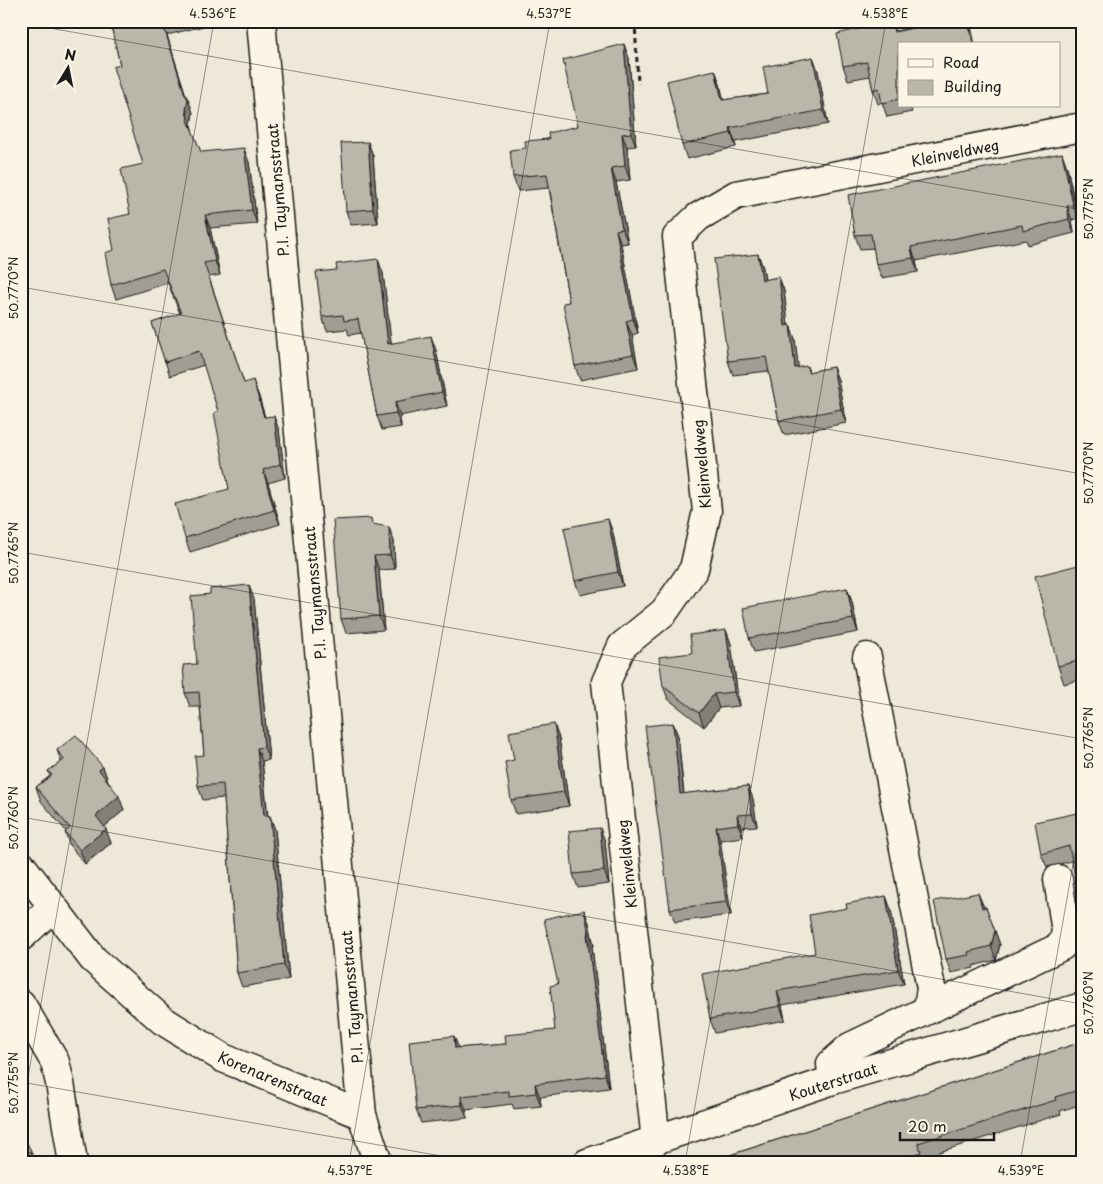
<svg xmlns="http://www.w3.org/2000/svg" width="1103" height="1184" viewBox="0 0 1103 1184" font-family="'Playpen Sans',sans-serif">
  <rect width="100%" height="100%" fill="#eee8d9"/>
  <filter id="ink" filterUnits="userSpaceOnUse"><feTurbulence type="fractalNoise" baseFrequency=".02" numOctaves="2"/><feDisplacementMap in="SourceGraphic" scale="10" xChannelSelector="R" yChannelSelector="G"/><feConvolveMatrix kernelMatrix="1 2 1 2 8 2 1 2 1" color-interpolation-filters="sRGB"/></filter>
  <g filter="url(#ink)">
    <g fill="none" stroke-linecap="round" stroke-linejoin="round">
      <g stroke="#1c1c1c" stroke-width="31">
        <g id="minor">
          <polyline points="261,21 362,1115 378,1163"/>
          <polyline points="867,657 931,988 928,1008"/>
          <polyline points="21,865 93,959 162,1020 223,1058 362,1115"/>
          <polyline points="21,937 52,908"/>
          <polyline points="21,1004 55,1062 60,1083 73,1163"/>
          <polyline points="833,1080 831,1064 850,1047 1062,946 1066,932 1058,879"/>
          <polyline points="656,1141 606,682 622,646 664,612 694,569 707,511 677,237 698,217 736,195 1082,127"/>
          <polyline points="587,1163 833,1080 1082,1007"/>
        </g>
      </g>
      <polyline stroke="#1c1c1c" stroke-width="3" stroke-dasharray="5 4" stroke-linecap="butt" points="635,21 638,84"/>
      <use href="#minor" stroke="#fcf5e5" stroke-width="28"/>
    </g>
    <g fill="#a09d92" stroke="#1c1c1c">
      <polygon points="110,21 224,21 167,35 186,96 188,99 193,113 191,124 192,131 201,152 249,162 257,224 210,228 220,275 209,277 244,383 258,394 265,417 279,430 285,478 268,483 280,524 190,552 185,538 229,489 218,411 204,365 170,376 152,323 180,314 168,283 116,299 111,285 114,250 130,214 143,164"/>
      <polygon points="891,21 895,31 946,21 969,21 972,31 899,44 899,106 910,106 912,112 887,117 882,102 878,104 873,90 870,76 848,80 843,66"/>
      <polygon points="813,57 818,71 828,124 735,142 736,147 687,159 682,145 715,70 720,84 723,100 768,94"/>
      <polygon points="629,58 636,146 627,147 630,180 616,182 628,243 621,244 638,333 632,335 638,368 580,380 575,366 569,302 549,188 518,191 513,177 526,148 578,126"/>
      <polygon points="368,142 373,156 378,223 351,225 346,211"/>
      <polygon points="1067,167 1078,218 1072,220 1074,233 1028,245 1026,240 916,261 918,272 882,278 876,264 874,248 860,249 855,235"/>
      <polygon points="758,254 763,268 765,280 779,277 784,291 788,325 790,325 795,339 798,368 807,366 809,372 833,367 838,380 846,423 784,435 779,421 769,371 733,375 728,361"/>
      <polygon points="383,273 391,343 436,350 447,406 400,416 401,427 382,430 377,416 361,333 349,335 347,329 327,331 322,317"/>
      <polygon points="373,524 394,541 395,569 379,570 384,630 346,633 341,619"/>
      <polygon points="613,533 623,586 580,595 575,581"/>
      <polygon points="1082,564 1082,679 1064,684 1058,666"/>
      <polygon points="847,588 852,602 858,632 754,652 749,638"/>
      <polygon points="254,599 269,760 262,761 268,816 270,816 275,830 289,979 242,987 237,973 224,798 203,800 198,786 204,755 200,707 190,707 185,693 197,664"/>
      <polygon points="726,630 731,644 739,706 719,708 704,727 668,699 663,686 692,653"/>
      <polygon points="673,723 678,736 684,794 748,786 753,799 757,826 741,827 743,837 720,840 731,915 675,922 670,909"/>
      <polygon points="559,738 569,806 516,814 511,800 514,760"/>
      <polygon points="57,750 103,767 108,781 124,810 104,827 111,843 85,864 70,846 65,832 66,831 41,801 36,787 50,776 48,771 61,762"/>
      <polygon points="1082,812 1082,898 1077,886 1072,861 1047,867 1041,854"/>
      <polygon points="605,841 609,884 578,888 573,874"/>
      <polygon points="886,896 891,910 904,984 782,1005 785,1020 715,1033 710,1019 815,953 847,908"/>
      <polygon points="984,907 986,907 1000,945 996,960 973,966 974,968 951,973 946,959"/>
      <polygon points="584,910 589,923 594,946 592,947 609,1088 540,1097 541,1106 514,1109 512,1104 466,1110 467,1118 421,1123 416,1110 454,1036 458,1048 506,1044 555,1030 558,984"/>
      <polygon points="1082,1042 1082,1104 1060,1111 1061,1114 923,1157 925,1163 705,1163"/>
      <polygon points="21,1132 31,1151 35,1163 21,1163"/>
    </g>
    <g fill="#827f77" stroke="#1c1c1c">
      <polygon points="162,21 188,102 188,99 193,113 191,124 193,134 188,120 185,95"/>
      <polygon points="968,21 972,31 975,44 973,44"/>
      <polygon points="624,44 629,58 636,146 631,133"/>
      <polygon points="813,57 818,71 828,124 823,110"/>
      <polygon points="715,70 720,84 727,114 722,100"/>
      <polygon points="730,128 735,142 736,147 731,133"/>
      <polygon points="622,134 627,147 630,180 625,166"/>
      <polygon points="368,142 373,156 378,223 373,209"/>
      <polygon points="244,148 249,162 257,224 252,210"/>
      <polygon points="1062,153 1067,167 1078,218 1073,205"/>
      <polygon points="611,168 616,182 628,243 622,229"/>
      <polygon points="1067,206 1072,220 1074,233 1069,219"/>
      <polygon points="205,215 210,228 220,275 215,261"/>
      <polygon points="616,230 621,244 638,333 633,319"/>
      <polygon points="911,247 916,261 918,272 913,258"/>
      <polygon points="758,254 763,268 767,294 762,280"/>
      <polygon points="378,259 383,273 393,358 388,344"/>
      <polygon points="779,277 784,291 790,340 785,326"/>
      <polygon points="626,321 632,335 638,368 633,354"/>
      <polygon points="790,325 795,339 800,382 795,368"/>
      <polygon points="431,336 436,350 447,406 442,392"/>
      <polygon points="833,367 838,380 846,423 841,409"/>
      <polygon points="253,380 258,394 269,431 264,417"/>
      <polygon points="395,402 400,416 401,427 396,413"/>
      <polygon points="274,416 279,430 285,478 280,464"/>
      <polygon points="263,470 268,483 280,524 274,510"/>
      <polygon points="608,519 613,533 623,586 618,572"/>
      <polygon points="389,527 394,541 395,569 390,555"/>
      <polygon points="374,556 379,570 384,630 379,616"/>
      <polygon points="249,585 254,599 269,760 264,747"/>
      <polygon points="847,588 852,602 858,632 853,619"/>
      <polygon points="726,630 731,644 739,706 734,692"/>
      <polygon points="714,694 719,708 704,727 699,713"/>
      <polygon points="673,723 678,736 685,807 680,794"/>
      <polygon points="554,724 559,738 569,806 564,792"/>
      <polygon points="257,748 262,761 269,830 264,816"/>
      <polygon points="103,767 108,781 104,784 99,770"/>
      <polygon points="748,786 753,799 757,826 752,814"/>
      <polygon points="119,796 124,810 101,830 96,816"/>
      <polygon points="737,815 741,827 743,837 738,824"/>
      <polygon points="270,816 275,830 289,979 284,965"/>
      <polygon points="716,827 720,840 731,915 726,902"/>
      <polygon points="600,828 605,841 609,884 604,871"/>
      <polygon points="106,829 111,843 85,864 80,850"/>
      <polygon points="978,893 984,907 987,921 982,908"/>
      <polygon points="886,896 891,910 904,984 898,970"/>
      <polygon points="584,910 589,923 594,946 589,933"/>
      <polygon points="995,931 1000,945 996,960 991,946"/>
      <polygon points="587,934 592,947 609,1088 605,1075"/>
      <polygon points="777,991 782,1005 785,1020 780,1006"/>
      <polygon points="454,1036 459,1049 455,1048"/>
      <polygon points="535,1084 540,1097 541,1106 536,1093"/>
      <polygon points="461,1096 466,1110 467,1118 462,1105"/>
    </g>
    <g fill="#bab6aa" stroke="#1c1c1c">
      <polygon points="110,21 162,21 185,95 188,99 186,110 188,120 201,152 244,148 252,210 205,215 215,261 204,263 244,383 253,380 264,417 274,416 280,464 263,470 274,510 185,538 175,504 229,489 214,413 218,411 199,351 165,362 152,323 181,313 163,269 111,285 105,253 114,250 108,219 130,214 121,169 143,164 113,67 120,65"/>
      <polygon points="891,21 894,32 946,21 968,21 973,44 899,44 899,99 882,103 879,88 873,90 867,62 843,66 837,34"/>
      <polygon points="624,44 631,133 622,134 625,166 611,168 622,229 616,230 633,319 626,321 633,354 575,366 563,303 569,302 547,174 513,177 510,150 526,148 525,141 549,139 548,133 578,126 563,60"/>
      <polygon points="813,57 823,110 730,128 731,133 682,145 667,81 715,70 722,100 768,94 763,67"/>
      <polygon points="368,142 373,209 346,211 341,143"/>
      <polygon points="1062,153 1073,205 1067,206 1069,219 1023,231 1022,225 911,247 913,258 876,264 871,234 855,235 848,195"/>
      <polygon points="758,254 762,280 779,277 785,326 790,325 795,368 807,366 808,372 833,367 841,409 779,421 766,357 728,361 714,259"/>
      <polygon points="378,259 388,344 431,336 442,392 395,402 396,413 377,416 358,319 344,321 343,315 322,317 316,272 337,270 336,264"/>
      <polygon points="371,518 372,524 389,527 390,555 374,556 379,616 341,619 333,520"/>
      <polygon points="608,519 618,572 575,581 564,528"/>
      <polygon points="1082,539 1082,553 1078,540"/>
      <polygon points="1082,564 1082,660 1058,666 1035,576"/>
      <polygon points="249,585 264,747 257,748 264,816 270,816 284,965 237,973 223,784 198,786 195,756 204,755 199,692 185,693 183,665 197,664 191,596 210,594 210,589"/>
      <polygon points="847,588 853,619 749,638 743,608"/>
      <polygon points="726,630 734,692 714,694 699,713 663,686 659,657 692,653 690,635"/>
      <polygon points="673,723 680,794 748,786 752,814 737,815 738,824 716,827 726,902 670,909 645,726"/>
      <polygon points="554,724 564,792 511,800 505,762 514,760 509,732"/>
      <polygon points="76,735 103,767 99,770 119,796 96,816 106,829 80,850 65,832 70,828 36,787 52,775 48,771 64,760 57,750"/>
      <polygon points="1082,812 1082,885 1077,886 1069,846 1041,854 1035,822"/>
      <polygon points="600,828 604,871 573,874 569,831"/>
      <polygon points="978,893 982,908 986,907 995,931 991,946 968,952 969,955 946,959 934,901"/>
      <polygon points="886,896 898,970 777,991 780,1006 710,1019 702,974 815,953 809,915 847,908 846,904"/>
      <polygon points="584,910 589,933 587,934 605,1075 535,1084 536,1093 509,1096 509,1091 461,1096 462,1105 416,1110 409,1041 454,1036 455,1048 506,1044 505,1035 555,1030 550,986 558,984 544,919"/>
      <polygon points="1082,1042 1082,1089 1055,1097 1056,1100 918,1143 921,1152 889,1163 705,1163"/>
      <polygon points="21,1132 31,1151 21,1156"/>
    </g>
  </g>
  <path fill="none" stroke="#1c1c1c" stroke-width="1" stroke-opacity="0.45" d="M21,23L1082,210M21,287L1082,474M21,552L1082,739M21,817L1082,1004M21,1082L481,1163M21,1117L214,21M349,1163L550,21M685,1163L886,21M1020,1163L1082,814"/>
  <g text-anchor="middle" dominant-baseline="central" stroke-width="4" stroke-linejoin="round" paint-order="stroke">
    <g font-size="15" fill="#1c1c1c" stroke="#fcf5e5">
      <text transform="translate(955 152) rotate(-11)">Kleinveldweg</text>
      <text transform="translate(277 190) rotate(-95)">P.I. Taymansstraat</text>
      <text transform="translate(701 464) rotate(-95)">Kleinveldweg</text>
      <text transform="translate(314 593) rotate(-95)">P.I. Taymansstraat</text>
      <text transform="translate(626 864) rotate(-96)">Kleinveldweg</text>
      <text transform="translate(351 997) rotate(-95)">P.I. Taymansstraat</text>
      <text transform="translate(273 1078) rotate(23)">Korenarenstraat</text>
      <text transform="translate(833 1081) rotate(-18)">Kouterstraat</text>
    </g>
  </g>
  <rect width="1103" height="1184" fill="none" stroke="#fcf5e5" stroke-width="55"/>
  <rect x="898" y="42" width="162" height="65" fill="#fcf5e5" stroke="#a29e95"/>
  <rect x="908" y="59" width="25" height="8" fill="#fcf5e5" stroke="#a29e95"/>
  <text x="943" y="68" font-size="15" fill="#1c1c1c">Road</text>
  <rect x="908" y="80" width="25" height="15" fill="#bab6aa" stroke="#a29e95"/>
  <text x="943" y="92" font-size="15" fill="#1c1c1c">Building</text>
  <g transform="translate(68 68) rotate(10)" stroke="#fcf5e5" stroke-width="4" paint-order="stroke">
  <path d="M0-4L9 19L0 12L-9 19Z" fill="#1c1c1c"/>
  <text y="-8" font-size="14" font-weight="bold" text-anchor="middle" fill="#1c1c1c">N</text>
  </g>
  <path d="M900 1132v8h94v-8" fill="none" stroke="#1c1c1c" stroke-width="2.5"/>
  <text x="908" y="1132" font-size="15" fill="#1c1c1c" stroke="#fcf5e5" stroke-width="4" paint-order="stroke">20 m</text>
  <rect x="28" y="28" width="1048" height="1128" fill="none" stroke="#1c1c1c" stroke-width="2"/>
  <g font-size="12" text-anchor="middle" fill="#1c1c1c">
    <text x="213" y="18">4.536°E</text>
    <text x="549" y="18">4.537°E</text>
    <text x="885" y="18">4.538°E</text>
    <text transform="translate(1089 209) rotate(-90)" y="4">50.7775°N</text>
    <text transform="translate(14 288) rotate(-90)" y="4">50.7770°N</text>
    <text transform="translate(1089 473) rotate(-90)" y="4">50.7770°N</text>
    <text transform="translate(14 553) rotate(-90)" y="4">50.7765°N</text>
    <text transform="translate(1089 738) rotate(-90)" y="4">50.7765°N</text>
    <text transform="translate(14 818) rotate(-90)" y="4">50.7760°N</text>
    <text transform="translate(1089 1003) rotate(-90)" y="4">50.7760°N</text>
    <text transform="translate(14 1083) rotate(-90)" y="4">50.7755°N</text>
    <text x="350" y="1175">4.537°E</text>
    <text x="686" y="1175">4.538°E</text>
    <text x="1021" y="1175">4.539°E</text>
  </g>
</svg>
